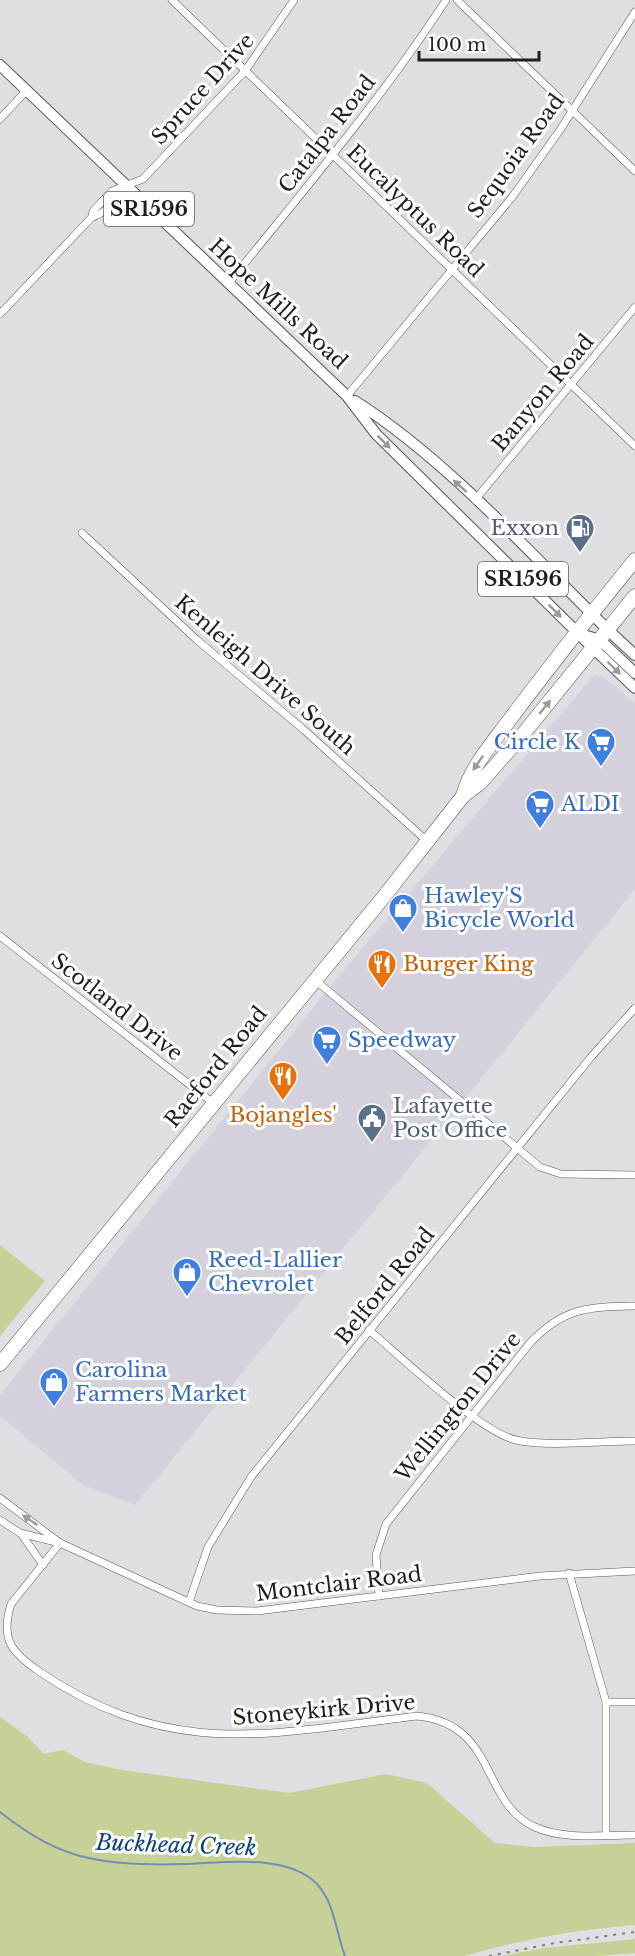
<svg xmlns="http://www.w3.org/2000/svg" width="635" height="1956" viewBox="0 0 635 1956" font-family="'Libre Baskerville',serif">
  <rect width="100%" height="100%" fill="#dfdee3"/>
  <polygon fill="#d4d1dd" points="594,675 604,677 635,704 635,889 135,1505 83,1485 0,1416 0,1395 338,977"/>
  <g fill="#c7d097">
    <polygon points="0,1245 45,1281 0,1336"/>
    <path d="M0,1717L27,1736L44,1754L63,1750L85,1762L122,1770L289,1793L386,1774L427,1783L495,1843L534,1847L635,1843V1925C575,1930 522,1939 464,1956H0Z"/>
    <polygon points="635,1939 635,1953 597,1956 502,1956 544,1948"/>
  </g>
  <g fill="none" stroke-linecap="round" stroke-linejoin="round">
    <path stroke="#728fb4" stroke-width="2" d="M0,1812C25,1832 57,1852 89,1858C119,1865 154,1865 185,1864C223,1863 287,1853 317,1884C335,1904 336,1933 345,1956"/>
    <g stroke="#57565a" stroke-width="8">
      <g id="street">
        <polyline points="172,0 635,446"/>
        <polyline points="457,0 635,171"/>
        <polyline points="0,119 26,91"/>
        <path d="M92,217C106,214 117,198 124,186"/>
        <path d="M228,284C303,191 381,100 446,0"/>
        <polyline points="0,314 92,217 93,211 112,191 143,179 245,71 294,0"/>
        <polyline points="347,396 513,196 560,130 635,12"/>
        <polyline points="475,500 635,307"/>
        <polyline points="82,533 197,640 304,730 427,841"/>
        <polyline points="0,936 213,1103"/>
        <polyline points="315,980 540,1167 561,1174 635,1175"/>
        <path d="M369,1330C401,1357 480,1432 516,1440C545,1447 603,1441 635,1441"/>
        <polyline points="0,1498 60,1543"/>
        <polyline points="0,1520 20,1533 60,1543 197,1606 217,1610 257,1611 540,1576 635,1571"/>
        <polyline points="22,1535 43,1565"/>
        <path d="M60,1543L11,1604C0,1640 12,1653 40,1672C171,1761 272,1733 417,1716C498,1724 480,1803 535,1827C563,1840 604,1835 635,1835"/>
        <polyline points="569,1573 606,1702 606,1835"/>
        <path d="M379,1596L376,1555L386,1524L530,1343C564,1307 588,1307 635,1306"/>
        <polyline points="189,1602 208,1547 251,1477 591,1057 635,1008"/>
        <polyline points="606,1702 635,1702"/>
      </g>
    </g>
    <g stroke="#57565a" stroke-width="12">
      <g id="secondary">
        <polyline points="608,630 635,655"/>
        <polyline points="577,633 600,640 635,673"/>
        <polyline points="593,648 635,688"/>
      </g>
    </g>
    <g stroke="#57565a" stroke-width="12">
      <g id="primary">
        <polyline points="0,65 347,396 376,434 593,648"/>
        <path d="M355,401C447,460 530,553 608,630"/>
      </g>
    </g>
    <g stroke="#57565a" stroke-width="15">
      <g id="highway">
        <polyline points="463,796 480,783 519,739 635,596"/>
        <path d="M0,1364L382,899L463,796C470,768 491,745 508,722C549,667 592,613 635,560"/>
      </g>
    </g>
    <use href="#street" stroke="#fff" stroke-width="7"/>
    <use href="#secondary" stroke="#fff" stroke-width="10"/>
    <use href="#primary" stroke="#fff" stroke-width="10"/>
    <use href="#highway" stroke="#fff" stroke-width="14"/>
    <polyline stroke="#7c7b7e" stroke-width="2" stroke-dasharray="3 6" stroke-linecap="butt" points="489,1956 555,1943 635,1932"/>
  </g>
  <defs><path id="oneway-solid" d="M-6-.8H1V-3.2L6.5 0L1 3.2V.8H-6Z" transform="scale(1.5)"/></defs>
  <g fill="#9a9a9b">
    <use href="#oneway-solid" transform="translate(384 442) rotate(45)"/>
    <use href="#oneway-solid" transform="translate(460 486) rotate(-138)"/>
    <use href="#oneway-solid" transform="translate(555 611) rotate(45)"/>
    <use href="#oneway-solid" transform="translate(614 668) rotate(44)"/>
    <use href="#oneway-solid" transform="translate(545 707) rotate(-51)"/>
    <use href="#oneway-solid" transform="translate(478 763) rotate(125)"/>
    <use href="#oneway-solid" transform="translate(30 1520) rotate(-146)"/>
  </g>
  <defs>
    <g id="fuel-pin" transform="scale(1.5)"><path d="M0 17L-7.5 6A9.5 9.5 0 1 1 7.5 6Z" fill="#5c6f8a" stroke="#fff"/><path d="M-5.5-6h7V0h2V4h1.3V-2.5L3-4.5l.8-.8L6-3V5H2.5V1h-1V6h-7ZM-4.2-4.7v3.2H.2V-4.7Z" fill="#fff"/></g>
    <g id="supermarket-pin" transform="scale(1.5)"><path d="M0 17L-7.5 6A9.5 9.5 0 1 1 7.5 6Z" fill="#3f7fe0" stroke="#fff"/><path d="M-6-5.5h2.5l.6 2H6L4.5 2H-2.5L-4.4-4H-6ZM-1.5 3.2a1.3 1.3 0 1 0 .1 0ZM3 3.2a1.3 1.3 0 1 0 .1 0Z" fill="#fff"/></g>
    <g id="shop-pin" transform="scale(1.5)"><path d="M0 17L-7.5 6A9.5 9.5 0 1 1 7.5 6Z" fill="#3f7fe0" stroke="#fff"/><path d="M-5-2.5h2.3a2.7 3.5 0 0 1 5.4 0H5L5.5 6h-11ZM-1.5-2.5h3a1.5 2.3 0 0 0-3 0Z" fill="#fff"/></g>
    <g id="restaurant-pin" transform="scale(1.5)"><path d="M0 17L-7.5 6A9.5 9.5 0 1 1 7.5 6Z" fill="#e8710a" stroke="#fff"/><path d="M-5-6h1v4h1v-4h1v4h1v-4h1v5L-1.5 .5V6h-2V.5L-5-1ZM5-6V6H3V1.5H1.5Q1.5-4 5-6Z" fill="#fff"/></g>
    <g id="civic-pin" transform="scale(1.5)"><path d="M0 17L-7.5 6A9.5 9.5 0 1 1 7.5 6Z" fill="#5c6f8a" stroke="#fff"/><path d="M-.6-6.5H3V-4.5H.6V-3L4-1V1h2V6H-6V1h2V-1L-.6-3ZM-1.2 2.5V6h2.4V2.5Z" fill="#fff"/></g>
  </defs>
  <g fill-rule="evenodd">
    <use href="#fuel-pin" x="580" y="528"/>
    <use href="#supermarket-pin" x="601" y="742"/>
    <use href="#supermarket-pin" x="540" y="804"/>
    <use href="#shop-pin" x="403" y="908"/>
    <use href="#restaurant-pin" x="382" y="964"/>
    <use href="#supermarket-pin" x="327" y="1040"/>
    <use href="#restaurant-pin" x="283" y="1076"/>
    <use href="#civic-pin" x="372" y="1118"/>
    <use href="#shop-pin" x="187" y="1272"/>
    <use href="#shop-pin" x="54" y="1382"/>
  </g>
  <g text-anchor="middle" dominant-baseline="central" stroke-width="6" stroke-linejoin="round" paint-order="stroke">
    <g fill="#fff" stroke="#626263" stroke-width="1.5">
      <rect x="104" y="192" width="90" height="34" rx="4.5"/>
      <rect x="478" y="562" width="90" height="34" rx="4.5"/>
    </g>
    <g font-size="20" font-weight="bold" fill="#1f1e20">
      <text x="149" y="209">SR1596</text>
      <text x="523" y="579">SR1596</text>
    </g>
    <g font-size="21" fill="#1f1e20" stroke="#fff">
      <text transform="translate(203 89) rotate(-48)">Spruce Drive</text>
      <text transform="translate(327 134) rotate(-52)">Catalpa Road</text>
      <text transform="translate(516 156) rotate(-54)">Sequoia Road</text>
      <text transform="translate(415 211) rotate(44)">Eucalyptus Road</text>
      <text transform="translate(278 304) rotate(43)">Hope Mills Road</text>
      <text transform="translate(543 393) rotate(-50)">Banyon Road</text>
      <text transform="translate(265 675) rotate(41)">Kenleigh Drive South</text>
      <text transform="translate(117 1007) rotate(38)">Scotland Drive</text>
      <text transform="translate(216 1067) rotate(-51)">Raeford Road</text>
      <text transform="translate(385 1286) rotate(-51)">Belford Road</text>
      <text transform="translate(458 1407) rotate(-51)">Wellington Drive</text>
      <text transform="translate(339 1584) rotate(-7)">Montclair Road</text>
      <text transform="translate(324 1710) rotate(-5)">Stoneykirk Drive</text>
    </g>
    <g font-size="21" fill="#4e5e75" stroke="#fff" text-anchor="end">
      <text x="559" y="528">Exxon</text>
      <text x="393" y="1106" text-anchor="start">Lafayette<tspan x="393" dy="24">Post Office</tspan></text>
    </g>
    <g font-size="21" fill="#366cbe" stroke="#fff" text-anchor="start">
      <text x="580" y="742" text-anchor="end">Circle K</text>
      <text x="561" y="804">ALDI</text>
      <text x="424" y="896">Hawley'S<tspan x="424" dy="24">Bicycle World</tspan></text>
      <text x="348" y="1040">Speedway</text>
      <text x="208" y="1260">Reed-Lallier<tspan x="208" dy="24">Chevrolet</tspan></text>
      <text x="75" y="1370">Carolina<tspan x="75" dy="24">Farmers Market</tspan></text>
    </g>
    <g font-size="21" fill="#c56008" stroke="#fff" text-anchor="start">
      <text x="403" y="964">Burger King</text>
      <text x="283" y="1115" text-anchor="middle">Bojangles'</text>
    </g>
    <g font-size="22" font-style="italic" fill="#0d437d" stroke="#fff">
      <text transform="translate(176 1845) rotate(2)">Buckhead Creek</text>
    </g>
  </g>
  <path d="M419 51v9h120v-9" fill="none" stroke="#1f1e20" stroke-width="3"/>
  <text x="428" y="51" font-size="18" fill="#1f1e20" stroke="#ffffff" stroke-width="4.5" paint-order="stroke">100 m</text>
</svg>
